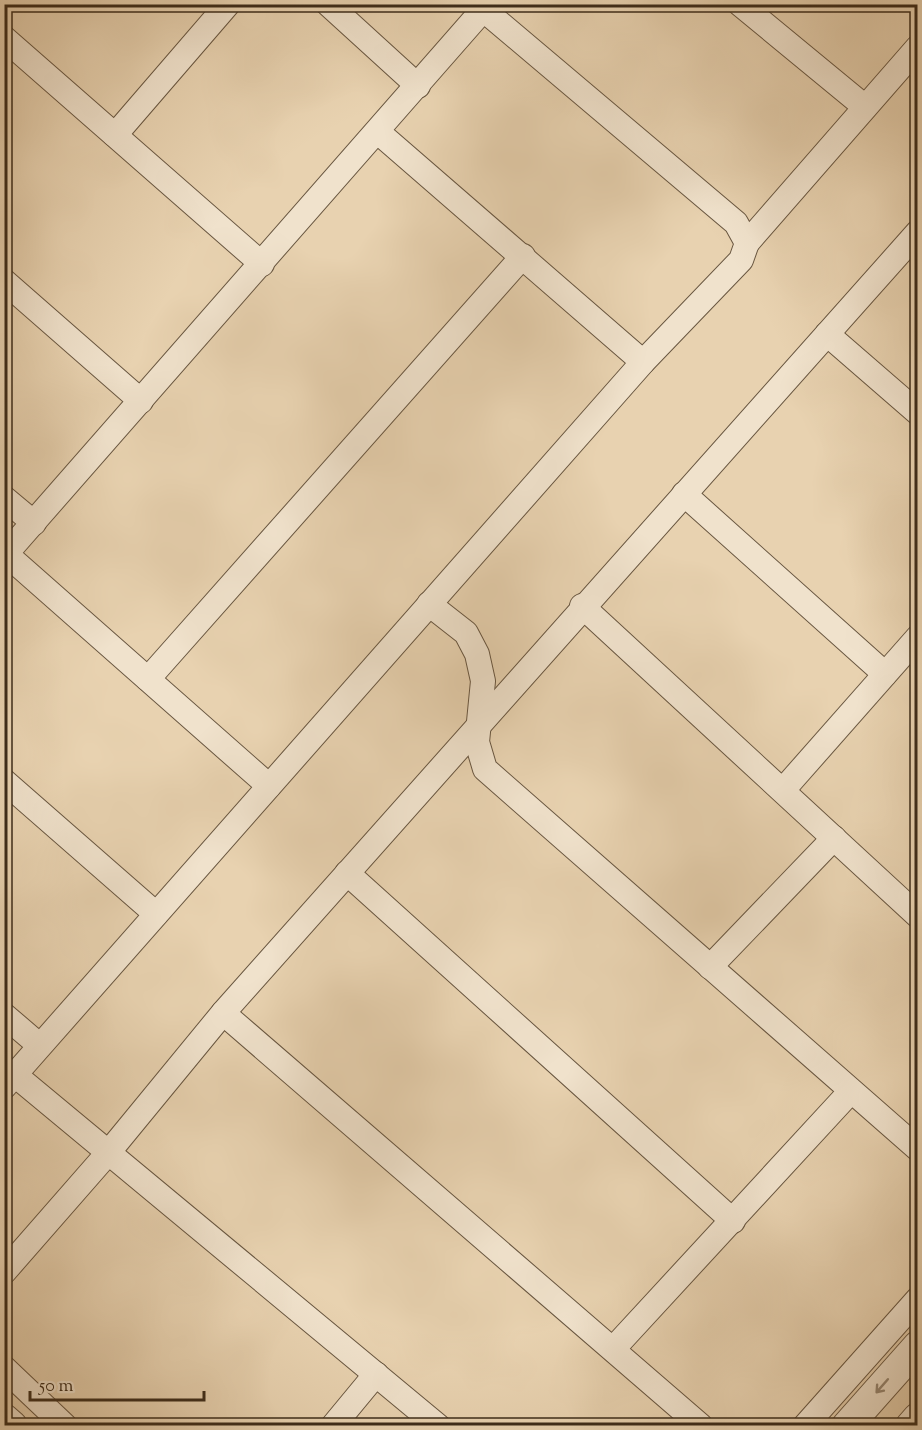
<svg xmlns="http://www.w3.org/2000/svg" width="922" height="1430" viewBox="0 0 922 1430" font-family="'Sorts Mill Goudy',serif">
  <rect width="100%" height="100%" fill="#e8d2b0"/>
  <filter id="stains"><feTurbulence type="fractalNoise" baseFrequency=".00333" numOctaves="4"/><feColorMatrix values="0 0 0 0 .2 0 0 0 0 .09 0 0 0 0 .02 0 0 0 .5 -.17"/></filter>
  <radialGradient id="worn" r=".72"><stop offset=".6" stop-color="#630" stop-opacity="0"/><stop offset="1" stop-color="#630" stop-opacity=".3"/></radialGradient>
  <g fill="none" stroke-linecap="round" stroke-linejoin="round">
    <g stroke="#685640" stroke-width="26">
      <g id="minor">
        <polyline points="328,4 418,86"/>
        <polyline points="740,4 865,107"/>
        <polyline points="4,38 262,264"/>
        <polyline points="378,132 643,362"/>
        <polyline points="115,135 228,4"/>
        <polyline points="747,243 918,47"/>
        <polyline points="4,281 141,401"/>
        <polyline points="827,334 918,413"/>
        <polyline points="684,494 885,674"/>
        <polyline points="4,498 34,523"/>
        <polyline points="6,554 269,786"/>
        <polyline points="4,556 488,4"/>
        <polyline points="429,604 466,633 477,654 483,681 477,742 485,769 918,1149"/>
        <polyline points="582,606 918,916"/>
        <polyline points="148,679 523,256"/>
        <polyline points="4,781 156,914"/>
        <polyline points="783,790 918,637"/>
        <polyline points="347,873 733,1221"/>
        <polyline points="710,967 834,838"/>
        <polyline points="223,1013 701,1426"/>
        <polyline points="4,1015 39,1045"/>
        <polyline points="15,1075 438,1426"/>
        <polyline points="4,1087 643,362 741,260 747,243 736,223 484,10"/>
        <polyline points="4,1272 108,1153 223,1013 918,232"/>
        <polyline points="614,1348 851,1091"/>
        <polyline points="4,1368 65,1426"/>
        <polyline points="333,1426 376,1374"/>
        <polyline points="805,1426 918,1299"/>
      </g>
    </g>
    <g stroke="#685640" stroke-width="32">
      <g id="tertiary">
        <polyline points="4,1419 12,1426"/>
        <polyline points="847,1426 918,1346"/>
        <polyline points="911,1426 918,1418"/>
      </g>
    </g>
    <use href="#minor" stroke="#f0e2cc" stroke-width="24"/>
    <use href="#tertiary" stroke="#f0e2cc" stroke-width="30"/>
  </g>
  <defs><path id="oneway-shaft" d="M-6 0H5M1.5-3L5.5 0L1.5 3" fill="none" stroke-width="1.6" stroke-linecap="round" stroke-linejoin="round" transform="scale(1.5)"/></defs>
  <use stroke="#968773" href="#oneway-shaft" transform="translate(882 1386) rotate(131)"/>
  <rect width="922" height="1430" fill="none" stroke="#e8d2b0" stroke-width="24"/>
  <rect x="6" y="6" width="910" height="1418" fill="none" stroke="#3d2c1a" stroke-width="3"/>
  <rect x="12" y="12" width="898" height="1406" fill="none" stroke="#3d2c1a" stroke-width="1.5"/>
  <path d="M30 1391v9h174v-9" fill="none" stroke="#3d2c1a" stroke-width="3"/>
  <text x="39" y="1391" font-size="18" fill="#3d2c1a" stroke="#f0e2cc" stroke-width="4.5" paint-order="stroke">50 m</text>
  <rect width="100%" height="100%" filter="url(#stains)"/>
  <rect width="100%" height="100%" fill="url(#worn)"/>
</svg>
